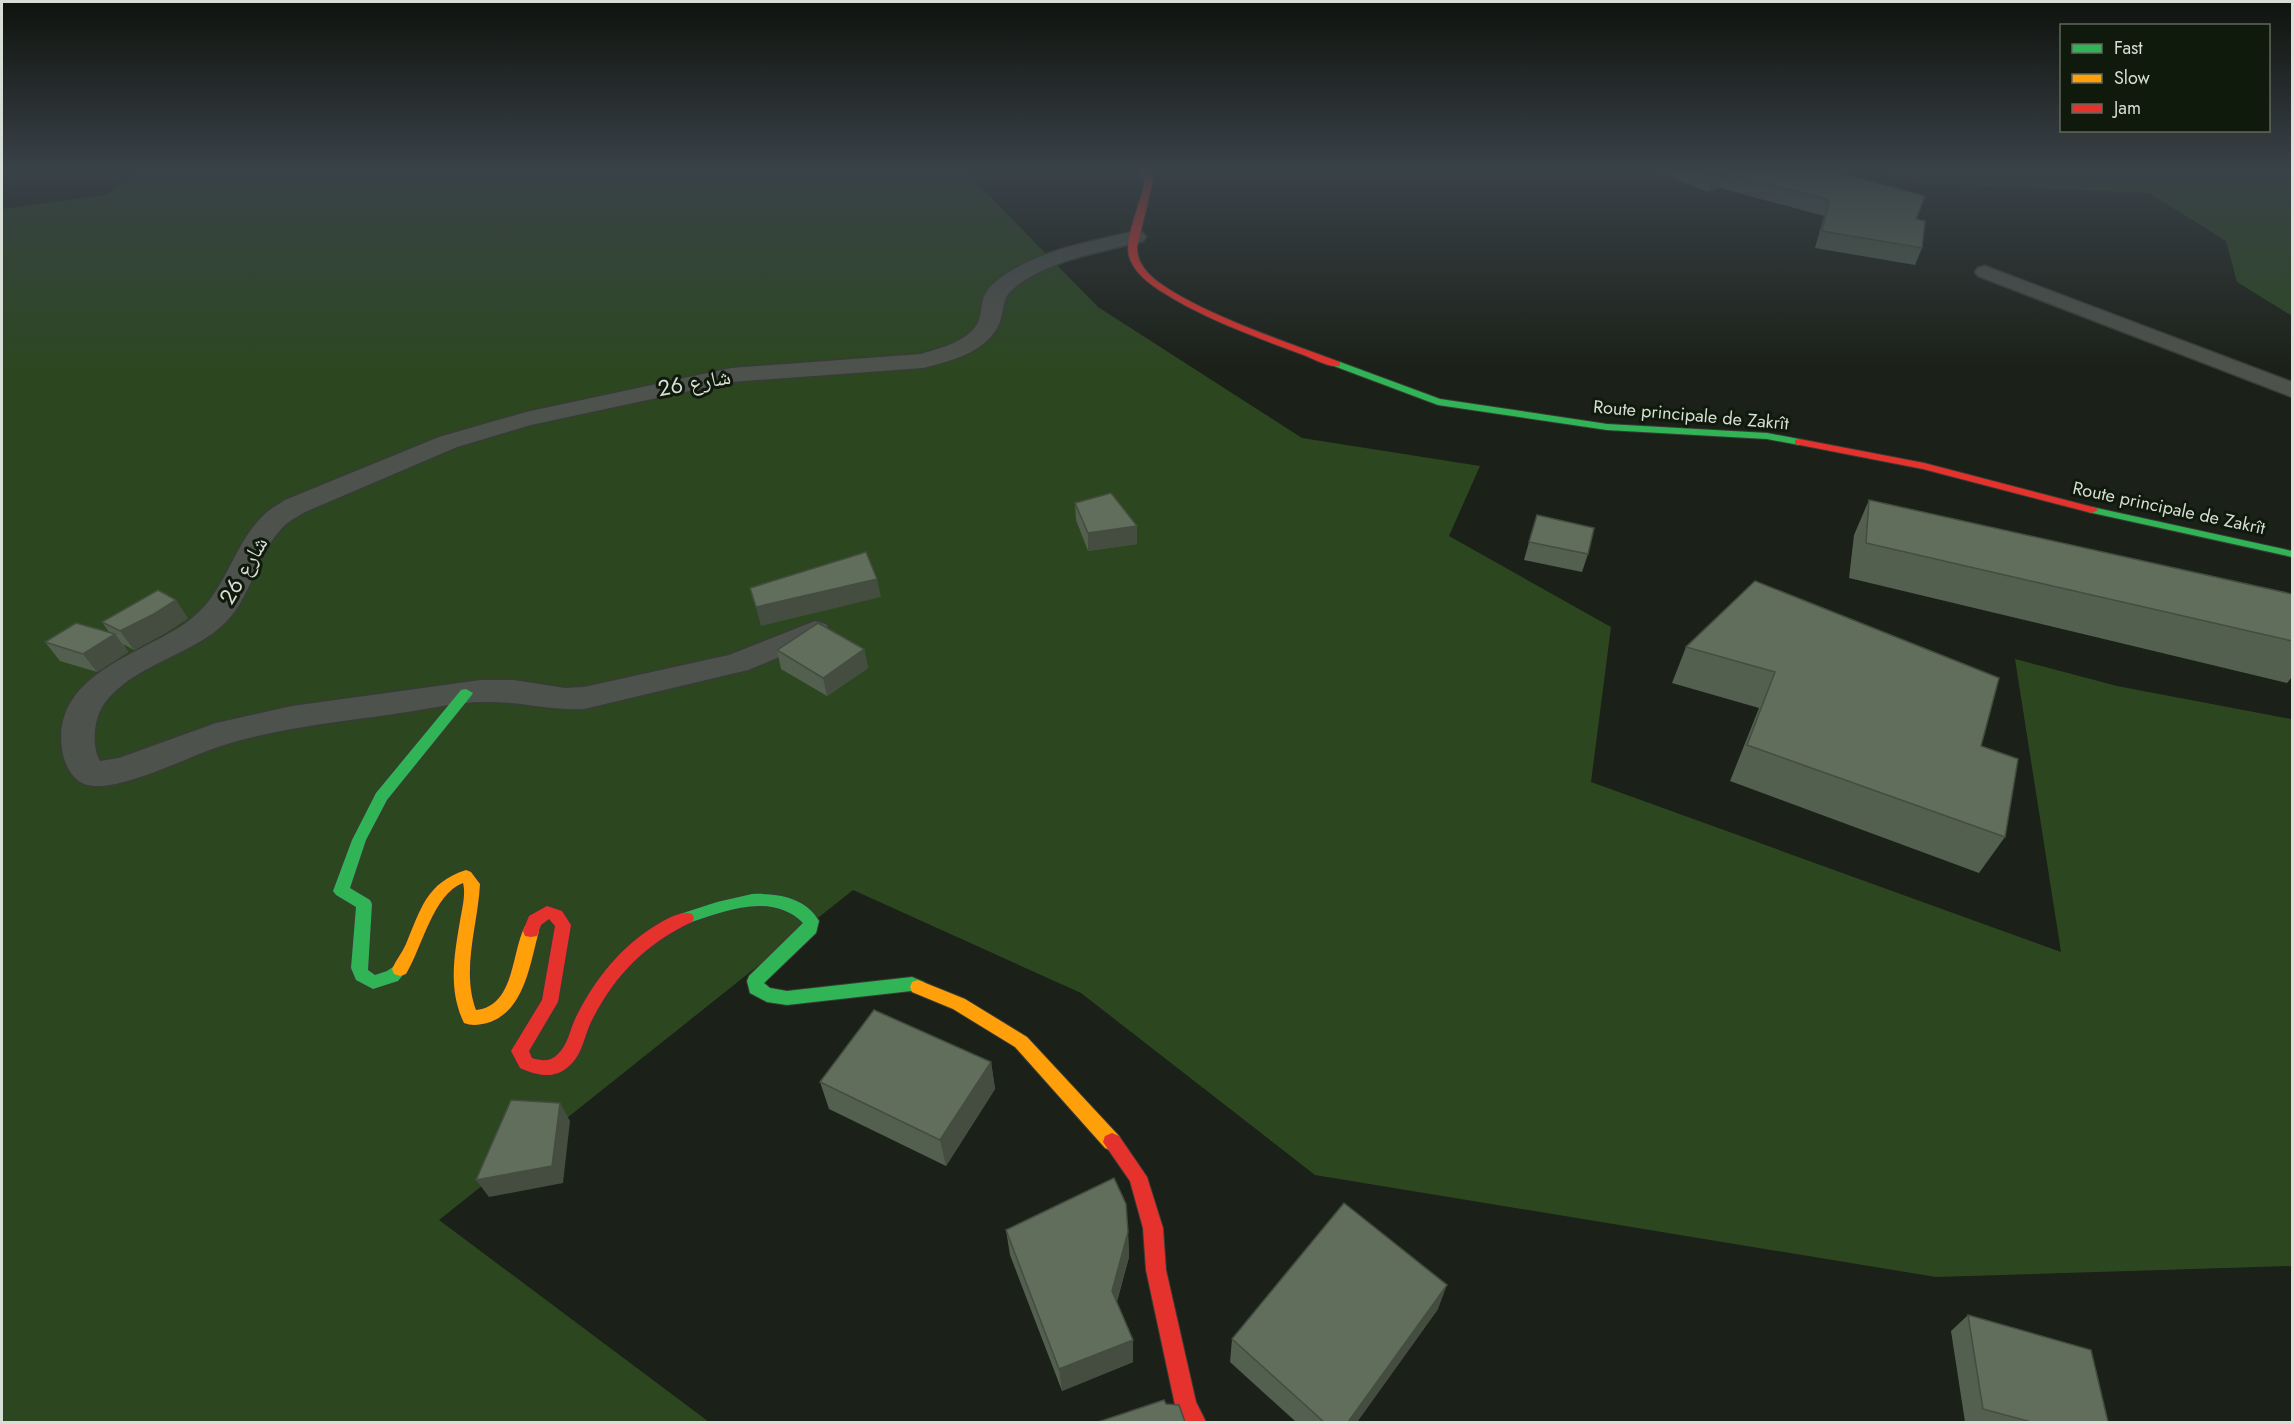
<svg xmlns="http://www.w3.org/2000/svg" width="2294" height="1424" viewBox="0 0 2294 1424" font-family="Jost,'Noto Naskh Arabic',sans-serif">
  <rect width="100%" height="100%" fill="#1b2018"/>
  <g fill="#2c4720">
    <polygon points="148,169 963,169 1098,307 1302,438 1480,466 1449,536 1611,627 1591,782 2061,952 2015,659 2117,686 2291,719 2292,1266 1936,1277 1315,1175 1081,993 853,890 439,1220 709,1422 2,1422 2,209 106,195"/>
    <polygon points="1873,169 2292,169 2292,316 2237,282 2226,241 2149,193 1918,183"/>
  </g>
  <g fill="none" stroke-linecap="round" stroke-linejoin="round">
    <g stroke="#383c36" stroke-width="3">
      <g id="street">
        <path d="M1136,231L1143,233L1146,237L1143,241C1101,252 1047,260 1013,289C1001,299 1005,309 1000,322C988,352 951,361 923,368L731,382L531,425L457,447L305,512C297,517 288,521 282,528C257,554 252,595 226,622C192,656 133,664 104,704C94,718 91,745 100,761L119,758L216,723L292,706L481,680H513L565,688L584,687L729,655L815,621L826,624L830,631L826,638L748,670L584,709C551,711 518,701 484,702C455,702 424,710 394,714C337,722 279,728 224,745C192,754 111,798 82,783C71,778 63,760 62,749C52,674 141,655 187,622C226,595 231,547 263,516C269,509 278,505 285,500L439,437L526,412L731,368L921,354C940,348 971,341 979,320C983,307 980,297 991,286C1027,252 1089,242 1136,231Z"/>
        <polygon points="1985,266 2292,382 2292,397 1978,276 1975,272 1978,268"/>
      </g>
    </g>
    <g stroke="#383c36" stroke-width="2">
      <g id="fast">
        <polygon points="1334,362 1340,362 1440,399 1607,424 1767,433 1799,439 1804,442 1799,445 1767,439 1607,430 1438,405 1334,366"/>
        <polygon points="2092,507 2292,551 2292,557 2088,512 2086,510"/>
        <polygon points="466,689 473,693 471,696 387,800 366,840 350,888 370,900 372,904 368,970 375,975 387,971 400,962 406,964 408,969 398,981 373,989 356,980 351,968 356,907 336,895 333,891 352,840 376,793 461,690"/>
        <path d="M752,894C776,893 806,897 819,921L816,933L764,983L770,988L787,991L912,977L924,982L926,987L924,992L918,994L911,991L787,1005L767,1002L750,993L747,981L749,976L803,923C771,891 723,912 686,924L680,922L678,918L680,914L717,902Z"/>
      </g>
    </g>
    <g stroke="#383c36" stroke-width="2">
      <g id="slow">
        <path d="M466,870L471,872L480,884C478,925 461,970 476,1010C515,1006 511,953 525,926L531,925L537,926L539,931C530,963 525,1012 487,1023C480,1025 471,1026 464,1023C448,990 454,956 460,921C462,909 466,894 463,883C433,894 422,948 406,974L400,976L394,974L392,969C396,960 402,953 406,944C421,909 426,883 466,870Z"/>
        <polygon points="918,980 965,999 1027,1037 1119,1136 1121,1142 1119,1148 1112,1151 1105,1148 1015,1047 953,1009 912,992 910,987 912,982"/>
      </g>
    </g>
    <g stroke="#383c36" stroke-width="2">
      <g id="jam">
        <path d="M1137,169H1144L1153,180L1137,247C1137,255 1139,261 1144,268C1168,303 1297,346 1340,362V366C1328,368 1313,358 1301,354C1253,336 1202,318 1159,290C1147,282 1133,271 1129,256C1124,237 1142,201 1145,180Z"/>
        <polygon points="1799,439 1924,463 2096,508 2098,510 2092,513 1923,469 1795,444 1795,440"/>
        <path d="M547,906L562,911L571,925L558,1002L529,1051L532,1058C542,1061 550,1062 558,1054C568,1045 570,1029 576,1017C595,979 621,946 658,924C667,919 681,910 692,914L694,918L692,922C645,944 614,976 591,1022C584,1037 582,1056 568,1067C553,1080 536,1075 520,1068L511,1051L542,1000L555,926L549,919L541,925L537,936L531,937L525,936L523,931L529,916Z"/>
        <polygon points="1112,1133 1119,1136 1147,1177 1163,1228 1166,1270 1196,1402 1206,1422 1184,1422 1175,1405 1146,1270 1143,1228 1130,1181 1103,1142 1105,1136"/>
      </g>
    </g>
    <use href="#street" fill="#4e524c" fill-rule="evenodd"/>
    <use href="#fast" fill="#30b455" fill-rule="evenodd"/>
    <use href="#slow" fill="#ff9f0a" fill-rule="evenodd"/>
    <use href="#jam" fill="#e5322d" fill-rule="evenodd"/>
  </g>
  <g fill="#535f4f">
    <polygon points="1651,169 1825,169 1916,219 1922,248 1915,265 1815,248 1824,216 1720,188 1708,192"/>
    <polygon points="1869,500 2292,594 2292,677 2287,683 1849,578 1854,535"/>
    <polygon points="1075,503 1137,526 1137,544 1088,551 1076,520"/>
    <polygon points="1529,542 1588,554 1582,572 1524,560"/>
    <polygon points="1755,581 1981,746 2005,837 1979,873 1730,781 1759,708 1672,683 1686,647"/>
    <polygon points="188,618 167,632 134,650 123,644 128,652 97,672 60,661 45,642 109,632 102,622"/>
    <polygon points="864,649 868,668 827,696 781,669 777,650"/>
    <polygon points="991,1062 995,1089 946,1166 829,1109 820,1082"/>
    <polygon points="1006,1230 1128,1232 1129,1257 1117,1302 1133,1340 1133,1362 1062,1391 1010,1255"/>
    <polygon points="1438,1309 1357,1422 1296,1422 1230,1362 1232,1339"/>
    <polygon points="1968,1315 2108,1422 1965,1422 1951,1331"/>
  </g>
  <g fill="#444d40">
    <polygon points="1724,172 1720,188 1708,192 1713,176"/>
    <polygon points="1137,526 1137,544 1088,551 1088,533"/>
    <polygon points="877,579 881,597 761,626 756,607"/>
    <polygon points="176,600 188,618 167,632 134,650 120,631"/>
    <polygon points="115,634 128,652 97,672 83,654"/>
    <polygon points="864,649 868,668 827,696 823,678"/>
    <polygon points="991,1062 995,1089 946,1166 940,1140"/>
    <polygon points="560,1103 570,1121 563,1183 489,1197 476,1180"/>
    <polygon points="1128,1232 1129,1257 1113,1315 1112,1291"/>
    <polygon points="1447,1285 1438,1309 1357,1422 1348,1422"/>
    <polygon points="1133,1340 1133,1362 1062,1391 1059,1369"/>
  </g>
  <g fill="#616e5c" stroke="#444d40" stroke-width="1.5">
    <polygon points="1696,169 1825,169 1925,196 1916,219 1925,221 1922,248 1822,231 1829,200 1724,172 1713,176"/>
    <polygon points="1111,493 1137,526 1088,533 1075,503"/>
    <polygon points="1869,500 2292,594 2292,641 1866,543"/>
    <polygon points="1537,515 1594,528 1588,554 1529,542"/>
    <polygon points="866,552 877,579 756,607 750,588"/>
    <polygon points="1755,581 1999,678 1981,746 2018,759 2005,837 1747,745 1775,672 1686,647"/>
    <polygon points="158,590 176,600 154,614 120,631 102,622"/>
    <polygon points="76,623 115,634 83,654 45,642"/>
    <polygon points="818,623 864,649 823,678 777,650"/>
    <polygon points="874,1010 991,1062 940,1140 820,1082"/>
    <polygon points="511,1100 560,1103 552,1166 476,1180"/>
    <polygon points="1114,1178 1126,1204 1128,1232 1112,1291 1133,1340 1059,1369 1006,1230"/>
    <polygon points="1344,1203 1447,1285 1348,1422 1324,1422 1232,1339"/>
    <polygon points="1968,1315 2091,1350 2108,1422 2031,1422 1983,1409"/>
    <polygon points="1164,1400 1166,1404 1179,1405 1185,1422 1098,1422"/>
  </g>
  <linearGradient id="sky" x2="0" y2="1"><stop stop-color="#0f120d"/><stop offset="0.46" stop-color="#394248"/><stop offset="1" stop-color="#394248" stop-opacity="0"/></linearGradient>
  <rect width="2294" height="369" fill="url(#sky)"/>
  <g text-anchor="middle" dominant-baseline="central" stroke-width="6" stroke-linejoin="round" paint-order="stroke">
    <g font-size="18" fill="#d7ded5" stroke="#101a0c">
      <text transform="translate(1691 415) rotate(5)">Route principale de Zakrît</text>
      <text transform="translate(2169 508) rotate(12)">Route principale de Zakrît</text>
    </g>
    <g font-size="22" fill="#d7ded5" stroke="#101a0c">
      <text transform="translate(694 382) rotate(-10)">شارع 26</text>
      <text transform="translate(243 570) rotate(-60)">شارع 26</text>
    </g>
  </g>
  <rect width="2294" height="1424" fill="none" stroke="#d7ded5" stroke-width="6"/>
  <rect x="2060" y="24" width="210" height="108" fill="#101a0c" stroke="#60685c" stroke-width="1.5"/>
  <rect x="2072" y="44" width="30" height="9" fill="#30b455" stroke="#60685c" stroke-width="1.5"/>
  <text x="2114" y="54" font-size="18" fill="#d7ded5">Fast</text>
  <rect x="2072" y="74" width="30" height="9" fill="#ff9f0a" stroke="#60685c" stroke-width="1.5"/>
  <text x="2114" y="84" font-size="18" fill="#d7ded5">Slow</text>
  <rect x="2072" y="104" width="30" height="9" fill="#e5322d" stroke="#60685c" stroke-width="1.5"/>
  <text x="2114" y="114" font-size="18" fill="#d7ded5">Jam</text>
</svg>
